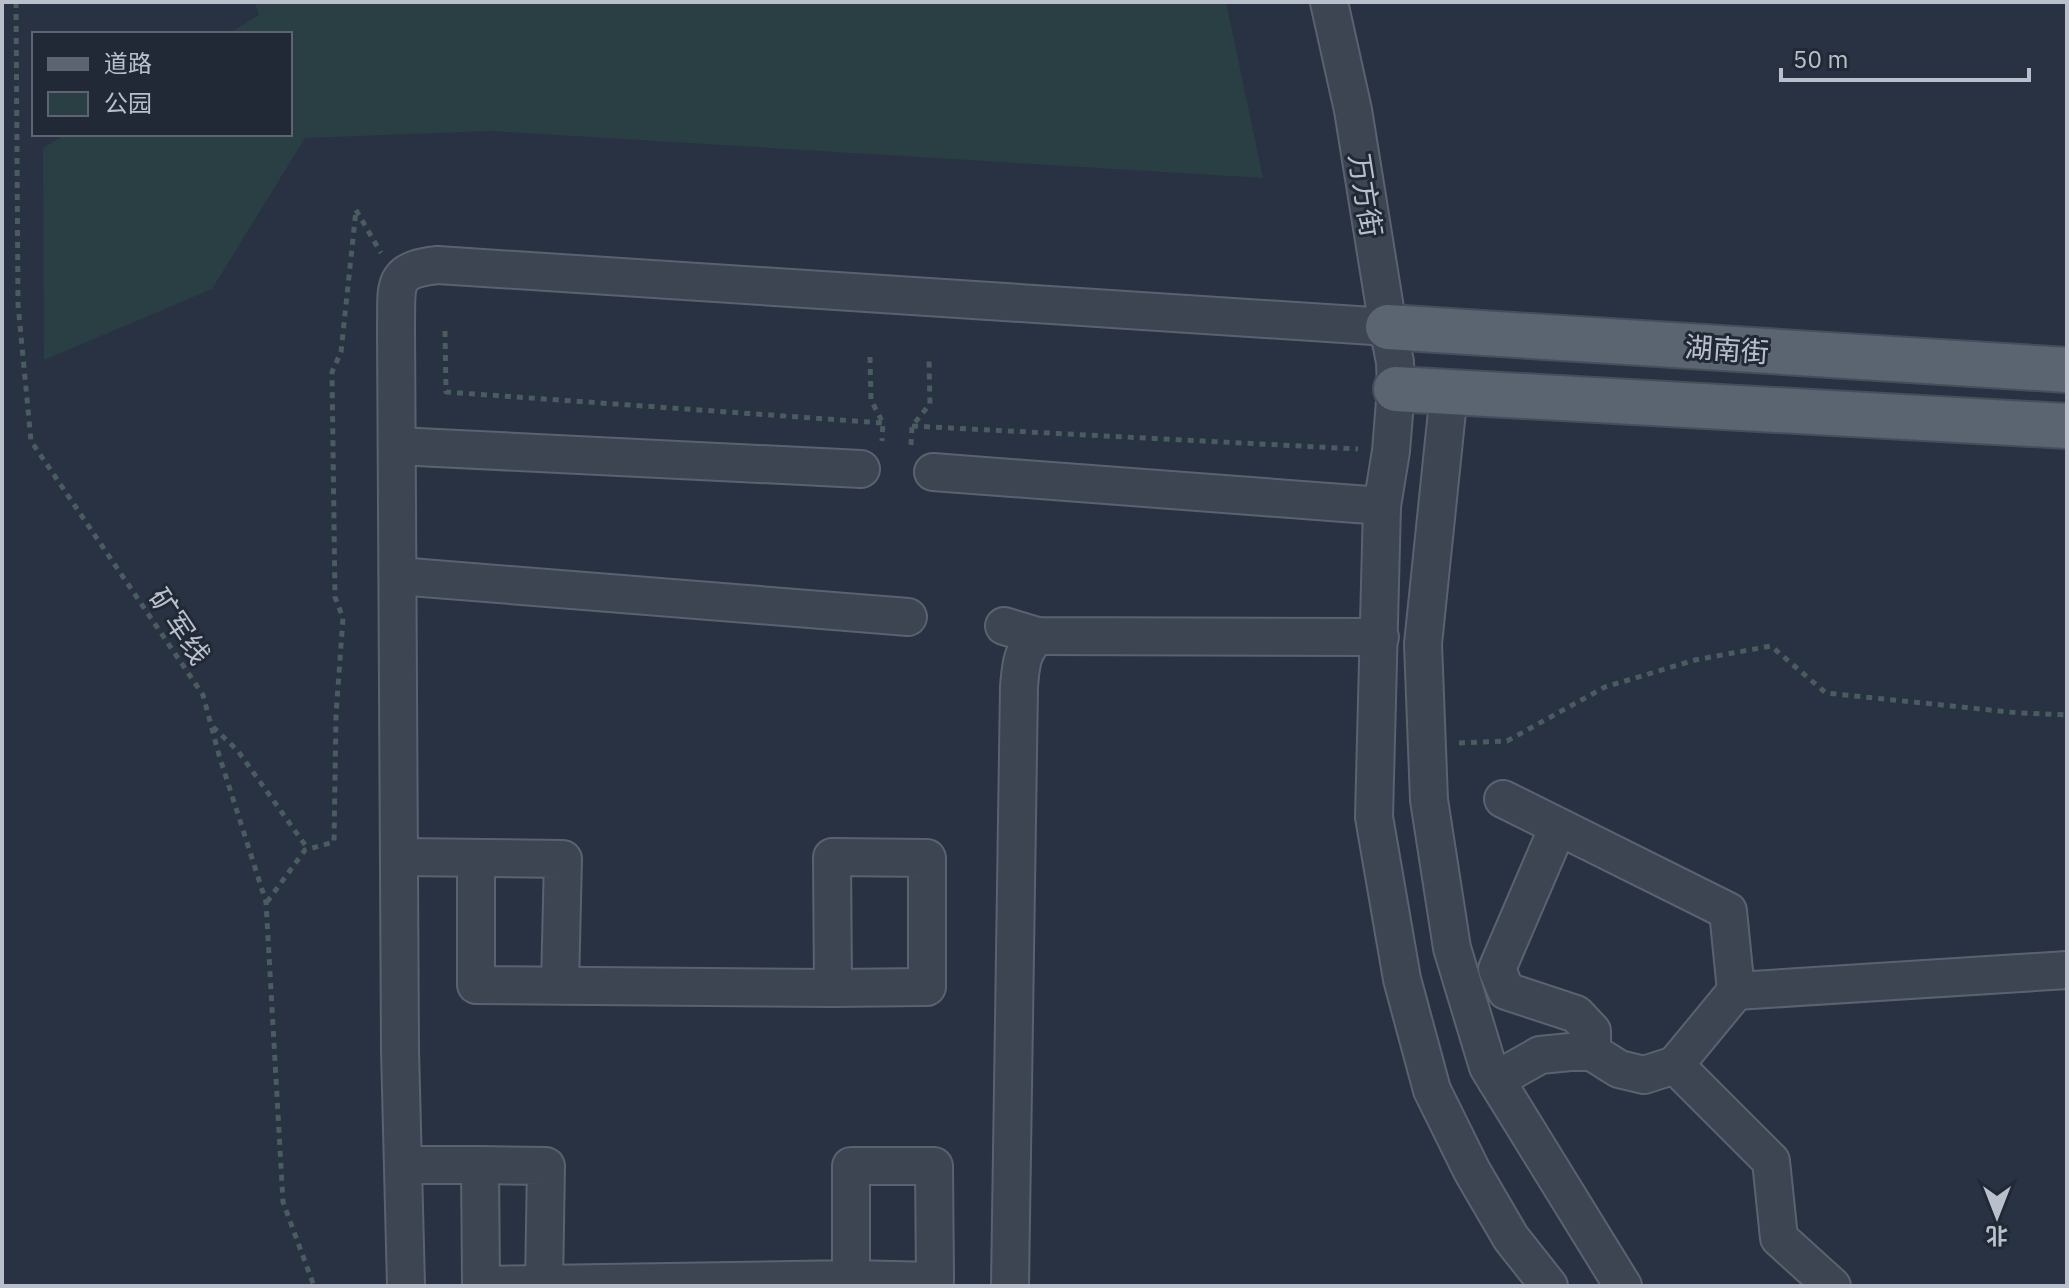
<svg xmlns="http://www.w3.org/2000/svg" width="2069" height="1288" viewBox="0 0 2069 1288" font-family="'IBM Plex Sans','Noto Sans SC',sans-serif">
  <rect width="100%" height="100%" fill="#283242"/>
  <polygon fill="#2a3f43" points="255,2 1226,2 1263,178 491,131 305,138 212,289 44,360 43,148 66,134 290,134 290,34 228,34 259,15"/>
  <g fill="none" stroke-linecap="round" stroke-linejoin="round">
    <g stroke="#5b626f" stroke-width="40">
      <g id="minor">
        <polyline points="1329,2 1353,110 1388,327 1395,362 1396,389 1391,451 1382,506 1374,817 1402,979 1432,1090 1472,1171 1511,1238 1549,1286"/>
        <polyline points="1449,392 1423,644 1429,800 1452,948 1488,1067 1623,1286"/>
        <polyline points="397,446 861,469"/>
        <polyline points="933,472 1382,506"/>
        <polyline points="398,576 908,617"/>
        <polyline points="1004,626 1037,636 1380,637"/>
        <polyline points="1503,799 1728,911 1736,991 1675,1065 1771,1161 1779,1238 1832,1286"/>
        <polyline points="1558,827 1497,969 1506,991 1576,1014 1592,1031 1592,1052"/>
        <polyline points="399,857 563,859 560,985"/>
        <polyline points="476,858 476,985 833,988 927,987 927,858 832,857 833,988"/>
        <polyline points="1736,991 2067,970"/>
        <polyline points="1496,1080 1540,1055 1570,1052 1592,1052 1619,1069 1644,1075 1675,1065"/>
        <polyline points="403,1165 480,1165 481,1285 851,1279 935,1281 934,1166 851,1166 851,1279"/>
        <polyline points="480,1165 546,1166 544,1284"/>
        <path d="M406,1286L400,1050L396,327C397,285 390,270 438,265L1388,327"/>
        <path d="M1010,1286L1019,687C1021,664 1021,653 1037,636"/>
      </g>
    </g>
    <g stroke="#464d5b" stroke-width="48">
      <g id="major">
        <polyline points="1388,327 2067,370"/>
        <polyline points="1396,389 2067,426"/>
      </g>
    </g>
    <g stroke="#495c5f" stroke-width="5" stroke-dasharray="6 6" stroke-linecap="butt">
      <polyline points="16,2 18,304 31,441 203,695 219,755 266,902 283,1202 314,1286"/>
      <polyline points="356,210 381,253"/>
      <polyline points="445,331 446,392 883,423"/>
      <polyline points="870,357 871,400 883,423 882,441"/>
      <polyline points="912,426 1358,449"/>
      <polyline points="911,445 912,426 930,404 929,360"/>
      <polyline points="213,727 238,751 308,849"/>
      <polyline points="1459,743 1507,741 1605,687 1695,660 1771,646 1826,693 2019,713 2067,715"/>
      <polyline points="267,902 305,850 334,842 336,715 343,618 335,597 332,372 341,352 356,210"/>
    </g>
    <use href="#minor" stroke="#3d4552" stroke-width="36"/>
    <use href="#major" stroke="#5b6471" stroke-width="44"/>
  </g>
  <g text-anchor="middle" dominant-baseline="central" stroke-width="6" stroke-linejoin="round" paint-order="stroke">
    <g font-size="28" fill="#bac0cb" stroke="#212937">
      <text transform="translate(1366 195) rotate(81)">万方街</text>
      <text transform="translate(1727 349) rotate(4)">湖南街</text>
      <text transform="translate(180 626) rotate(56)">矿军线</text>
    </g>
  </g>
  <rect width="2069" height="1288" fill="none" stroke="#bac0cb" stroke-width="8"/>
  <rect x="32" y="32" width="260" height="104" fill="#212937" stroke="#5e6572" stroke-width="2"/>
  <rect x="48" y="58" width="40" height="12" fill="#5b6471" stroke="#5e6572" stroke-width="2"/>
  <text x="104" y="72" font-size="24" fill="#bac0cb">道路</text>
  <rect x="48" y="92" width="40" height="24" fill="#2a3f43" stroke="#5e6572" stroke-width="2"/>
  <text x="104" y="112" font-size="24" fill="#bac0cb">公园</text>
  <g transform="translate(1997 1216) rotate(180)" stroke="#212937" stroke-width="6" paint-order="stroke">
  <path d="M0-6L14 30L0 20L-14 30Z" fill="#bac0cb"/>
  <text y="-12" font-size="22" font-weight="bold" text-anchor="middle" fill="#bac0cb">北</text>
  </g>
  <path d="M1781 68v12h248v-12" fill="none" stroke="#bac0cb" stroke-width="4"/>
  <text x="1793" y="68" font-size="24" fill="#bac0cb" stroke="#212937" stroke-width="6" paint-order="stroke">50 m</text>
</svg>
